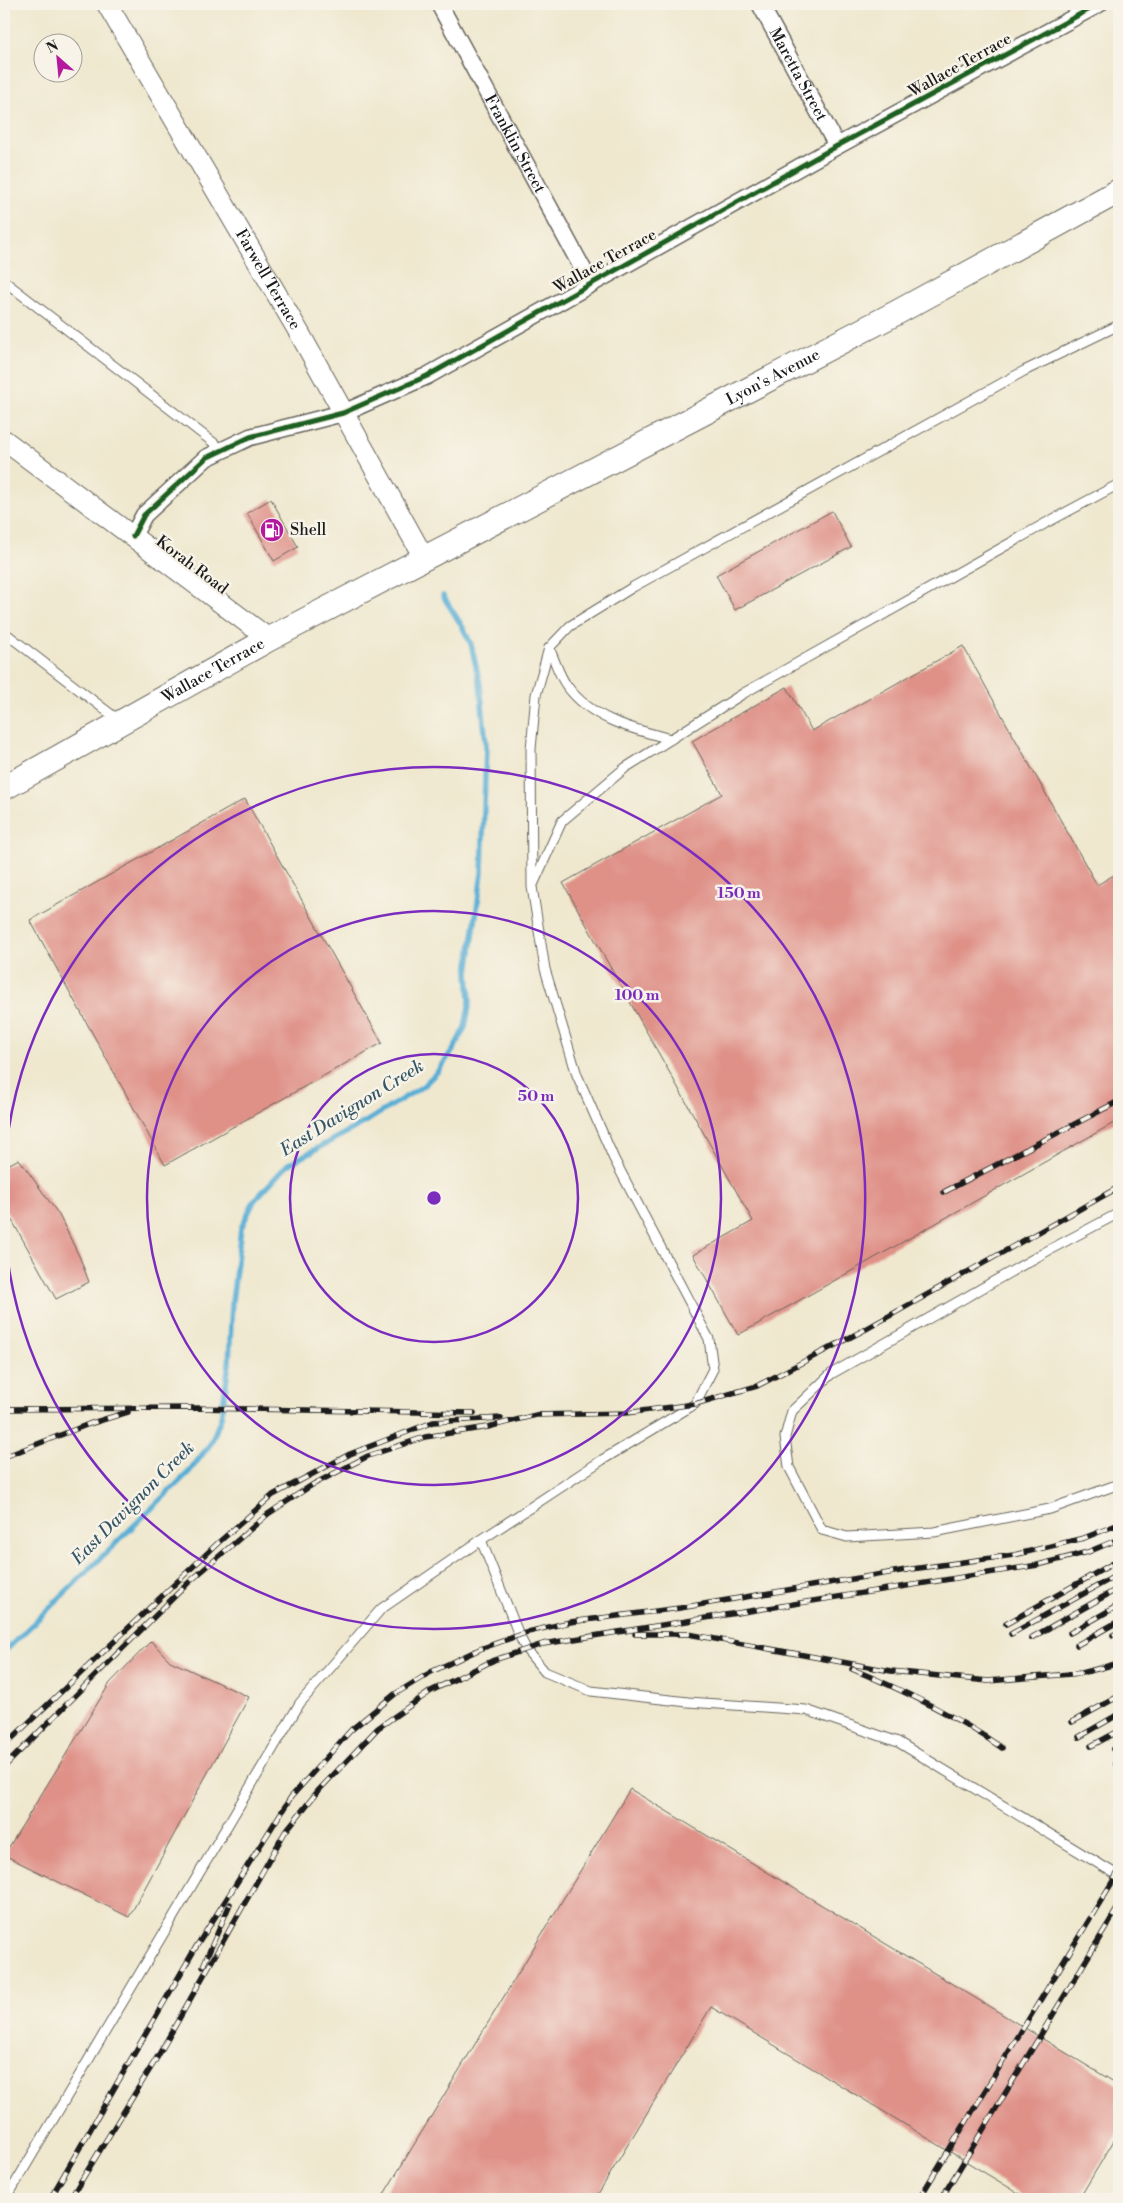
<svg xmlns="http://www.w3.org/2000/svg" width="1123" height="2203" viewBox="0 0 1123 2203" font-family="'Libre Bodoni',serif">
  <rect width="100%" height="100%" fill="#f7f3e8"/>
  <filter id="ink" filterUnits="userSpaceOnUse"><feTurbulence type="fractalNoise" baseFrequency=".02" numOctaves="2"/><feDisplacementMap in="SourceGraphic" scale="10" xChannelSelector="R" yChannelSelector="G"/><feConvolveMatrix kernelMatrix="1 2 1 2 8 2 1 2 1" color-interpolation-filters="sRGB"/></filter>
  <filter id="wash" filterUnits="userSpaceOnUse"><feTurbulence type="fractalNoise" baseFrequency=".0096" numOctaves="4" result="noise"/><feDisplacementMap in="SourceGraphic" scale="20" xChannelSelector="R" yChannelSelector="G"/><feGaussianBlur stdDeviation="1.12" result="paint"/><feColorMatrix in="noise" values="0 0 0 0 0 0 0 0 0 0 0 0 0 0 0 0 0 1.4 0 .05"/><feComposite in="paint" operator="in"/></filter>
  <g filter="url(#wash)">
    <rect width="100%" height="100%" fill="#efe8cf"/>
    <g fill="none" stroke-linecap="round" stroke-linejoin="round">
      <polyline stroke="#59aed5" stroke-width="5.5" points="4,1652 189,1472 211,1443 221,1418 229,1363 232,1302 241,1228 254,1201 287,1165 367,1121 423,1086 438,1071 454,1049 465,1027 470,1001 468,972 482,873 486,744 480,684 471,644 462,626 443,596"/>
    </g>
    <g id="blocks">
      <g fill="#df9188">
        <polygon points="271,499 298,547 274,561 247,513"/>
        <polygon points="832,511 851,547 735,610 716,575"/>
        <polygon points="963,646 1097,885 1119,872 1119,1120 738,1335 693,1255 753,1221 563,883 722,794 692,741 787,687 812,731"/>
        <polygon points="245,799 382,1043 165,1165 30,920"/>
        <polygon points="19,1159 59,1215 80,1258 89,1282 56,1299 4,1206 4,1167"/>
        <polygon points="151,1641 170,1661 249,1697 129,1917 4,1855 110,1683"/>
        <polygon points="630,1789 1119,2085 1119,2132 1079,2199 1028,2199 711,2007 595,2199 381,2199"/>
      </g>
    </g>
  </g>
  <g filter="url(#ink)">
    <use href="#blocks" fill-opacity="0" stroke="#66635b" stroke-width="1"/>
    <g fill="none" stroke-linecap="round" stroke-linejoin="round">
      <g stroke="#66635b" stroke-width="11">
        <g id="service">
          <polyline points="4,281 223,450"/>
          <polyline points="4,632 121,722"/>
          <path d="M549,648C555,660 559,676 567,686C592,720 633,729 671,739"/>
          <polyline points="533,885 562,821 625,768 744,693 1046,523 1119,484"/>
          <polyline points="1119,1213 1049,1250 831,1374 792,1411 785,1437 789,1467 822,1530 847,1537 934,1532 1050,1509 1119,1484"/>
          <polyline points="481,1540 519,1635 526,1649 545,1672 591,1691 688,1702 806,1710 898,1742 1119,1876"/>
          <polyline points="6,2199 300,1703 381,1609 481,1540 602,1460 695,1404 713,1369 709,1339 614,1159 577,1075 545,969 532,887 531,749 536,695 549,648 570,626 633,587 1024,371 1119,325"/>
        </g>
      </g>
      <g stroke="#66635b" stroke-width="19">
        <g id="minor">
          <path id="s1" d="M439,4L591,284"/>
          <path id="s2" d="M760,4L837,146"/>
          <polyline points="133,536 144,515 206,458 250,437 343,413 427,376 837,146 1099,4"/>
        </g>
      </g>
      <g stroke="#66635b" stroke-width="22">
        <g id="tertiary">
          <path id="s3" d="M107,4L300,334L424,558"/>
          <polyline points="4,440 269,639"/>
        </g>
      </g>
      <g stroke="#66635b" stroke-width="26">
        <g id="secondary">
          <path id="s4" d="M4,788L269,639L896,313L1119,191"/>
        </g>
      </g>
      <use href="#service" stroke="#fff" stroke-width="9"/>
      <use href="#minor" stroke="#fff" stroke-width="16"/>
      <use href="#tertiary" stroke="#fff" stroke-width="20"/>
      <use href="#secondary" stroke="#fff" stroke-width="24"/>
      <g stroke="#1c1c1c" stroke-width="5.5">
        <g id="rail">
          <polyline points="944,1192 1119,1101"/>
          <polyline points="4,1409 195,1408 474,1413"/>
          <polyline points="4,1457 89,1424 128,1412"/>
          <polyline points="1006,1624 1119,1560"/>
          <polyline points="1070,1633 1119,1605"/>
          <polyline points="635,1634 688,1634 891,1671 988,1681 1082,1673 1119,1663"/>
          <polyline points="1011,1634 1119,1574"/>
          <polyline points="1113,1635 1119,1632"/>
          <polyline points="1031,1638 1119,1588"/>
          <polyline points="1077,1645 1119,1621"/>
          <path d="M852,1669C905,1691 955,1715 1002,1748"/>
          <polyline points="1072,1722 1119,1696"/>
          <polyline points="1079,1737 1119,1714"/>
          <polyline points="4,1746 219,1542 273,1495 350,1454 433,1422 501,1418"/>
          <polyline points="1091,1746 1119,1731"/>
          <polyline points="1113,1749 1119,1746"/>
          <polyline points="1116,1764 1119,1762"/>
          <polyline points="4,1767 187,1584 268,1514 312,1485 368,1456 425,1437 488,1427 536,1415 626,1413 695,1404 757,1386 866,1329 1119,1187"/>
          <polyline points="203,1966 230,1904"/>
          <polyline points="50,2199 196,1947 291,1797 351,1730 395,1694 431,1672 480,1649 528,1632 570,1622 680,1608 912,1569 1014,1555 1084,1538 1119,1524"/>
          <polyline points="70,2199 158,2056 285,1832 318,1791 378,1728 431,1691 494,1660 543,1644 1038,1565 1088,1552 1119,1539"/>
          <polyline points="919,2199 1119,1871"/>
          <polyline points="941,2199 1119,1906"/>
        </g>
      </g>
      <use href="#rail" stroke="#f7f3e8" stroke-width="4" stroke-dasharray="11" stroke-linecap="butt"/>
      <g stroke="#f7f3e8" stroke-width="8">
        <polyline id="cycleway" points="133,536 144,515 206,458 250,437 343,413 427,376 837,146 1099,4"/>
      </g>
      <use href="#cycleway" stroke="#1b5e20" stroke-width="5"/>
    </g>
  </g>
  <g fill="none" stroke="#7b2cbf" stroke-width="2.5">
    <circle cx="434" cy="1198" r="144"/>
    <circle cx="434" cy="1198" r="287"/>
    <path d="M4 1172A431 431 0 1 1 4 1224"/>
  </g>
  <defs>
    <g id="fuel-disc" transform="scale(1.25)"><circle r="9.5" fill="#b5179e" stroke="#f7f3e8"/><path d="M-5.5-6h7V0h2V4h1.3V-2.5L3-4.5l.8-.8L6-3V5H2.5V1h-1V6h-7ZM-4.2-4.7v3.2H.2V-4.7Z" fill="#fff"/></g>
  </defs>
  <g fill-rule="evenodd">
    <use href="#fuel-disc" x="272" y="530"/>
  </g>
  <g text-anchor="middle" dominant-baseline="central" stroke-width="5" stroke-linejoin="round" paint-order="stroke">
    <g font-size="16" fill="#1c1c1c" stroke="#f7f3e8">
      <text transform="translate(960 65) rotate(-29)">Wallace Terrace</text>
      <text stroke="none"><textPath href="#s2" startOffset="80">Maretta Street</textPath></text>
      <text stroke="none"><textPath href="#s1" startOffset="159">Franklin Street</textPath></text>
      <text transform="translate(605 261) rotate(-29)">Wallace Terrace</text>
      <text stroke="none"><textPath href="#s3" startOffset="319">Farwell Terrace</textPath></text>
      <text stroke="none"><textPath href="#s4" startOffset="872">Lyon's Avenue</textPath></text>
      <text transform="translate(192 565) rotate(37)">Korah Road</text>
      <text stroke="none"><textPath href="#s4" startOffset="240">Wallace Terrace</textPath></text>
    </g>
    <g font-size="16" fill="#1c1c1c" stroke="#f7f3e8" text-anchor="start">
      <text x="290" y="530">Shell</text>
    </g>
    <g font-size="18" font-style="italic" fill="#345666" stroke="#f7f3e8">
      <text transform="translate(352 1108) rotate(-32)">East Davignon Creek</text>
      <text transform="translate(133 1503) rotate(-45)">East Davignon Creek</text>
    </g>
  </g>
  <circle cx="434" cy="1198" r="8" fill="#7b2cbf" stroke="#f7f3e8" stroke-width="2.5"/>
  <g font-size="15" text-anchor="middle" font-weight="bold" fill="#7b2cbf" stroke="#f7f3e8" stroke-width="5" stroke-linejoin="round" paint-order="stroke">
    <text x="739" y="898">150 m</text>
    <text x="637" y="1000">100 m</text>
    <text x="536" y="1101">50 m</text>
  </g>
  <rect width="1123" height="2203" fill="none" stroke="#f7f3e8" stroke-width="20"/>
  <g transform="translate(58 58) rotate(333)"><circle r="24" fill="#f7f3e8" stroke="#9f9d96"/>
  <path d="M0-4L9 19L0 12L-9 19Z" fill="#b5179e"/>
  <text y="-8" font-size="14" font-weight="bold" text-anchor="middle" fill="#1c1c1c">N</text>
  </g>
</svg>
